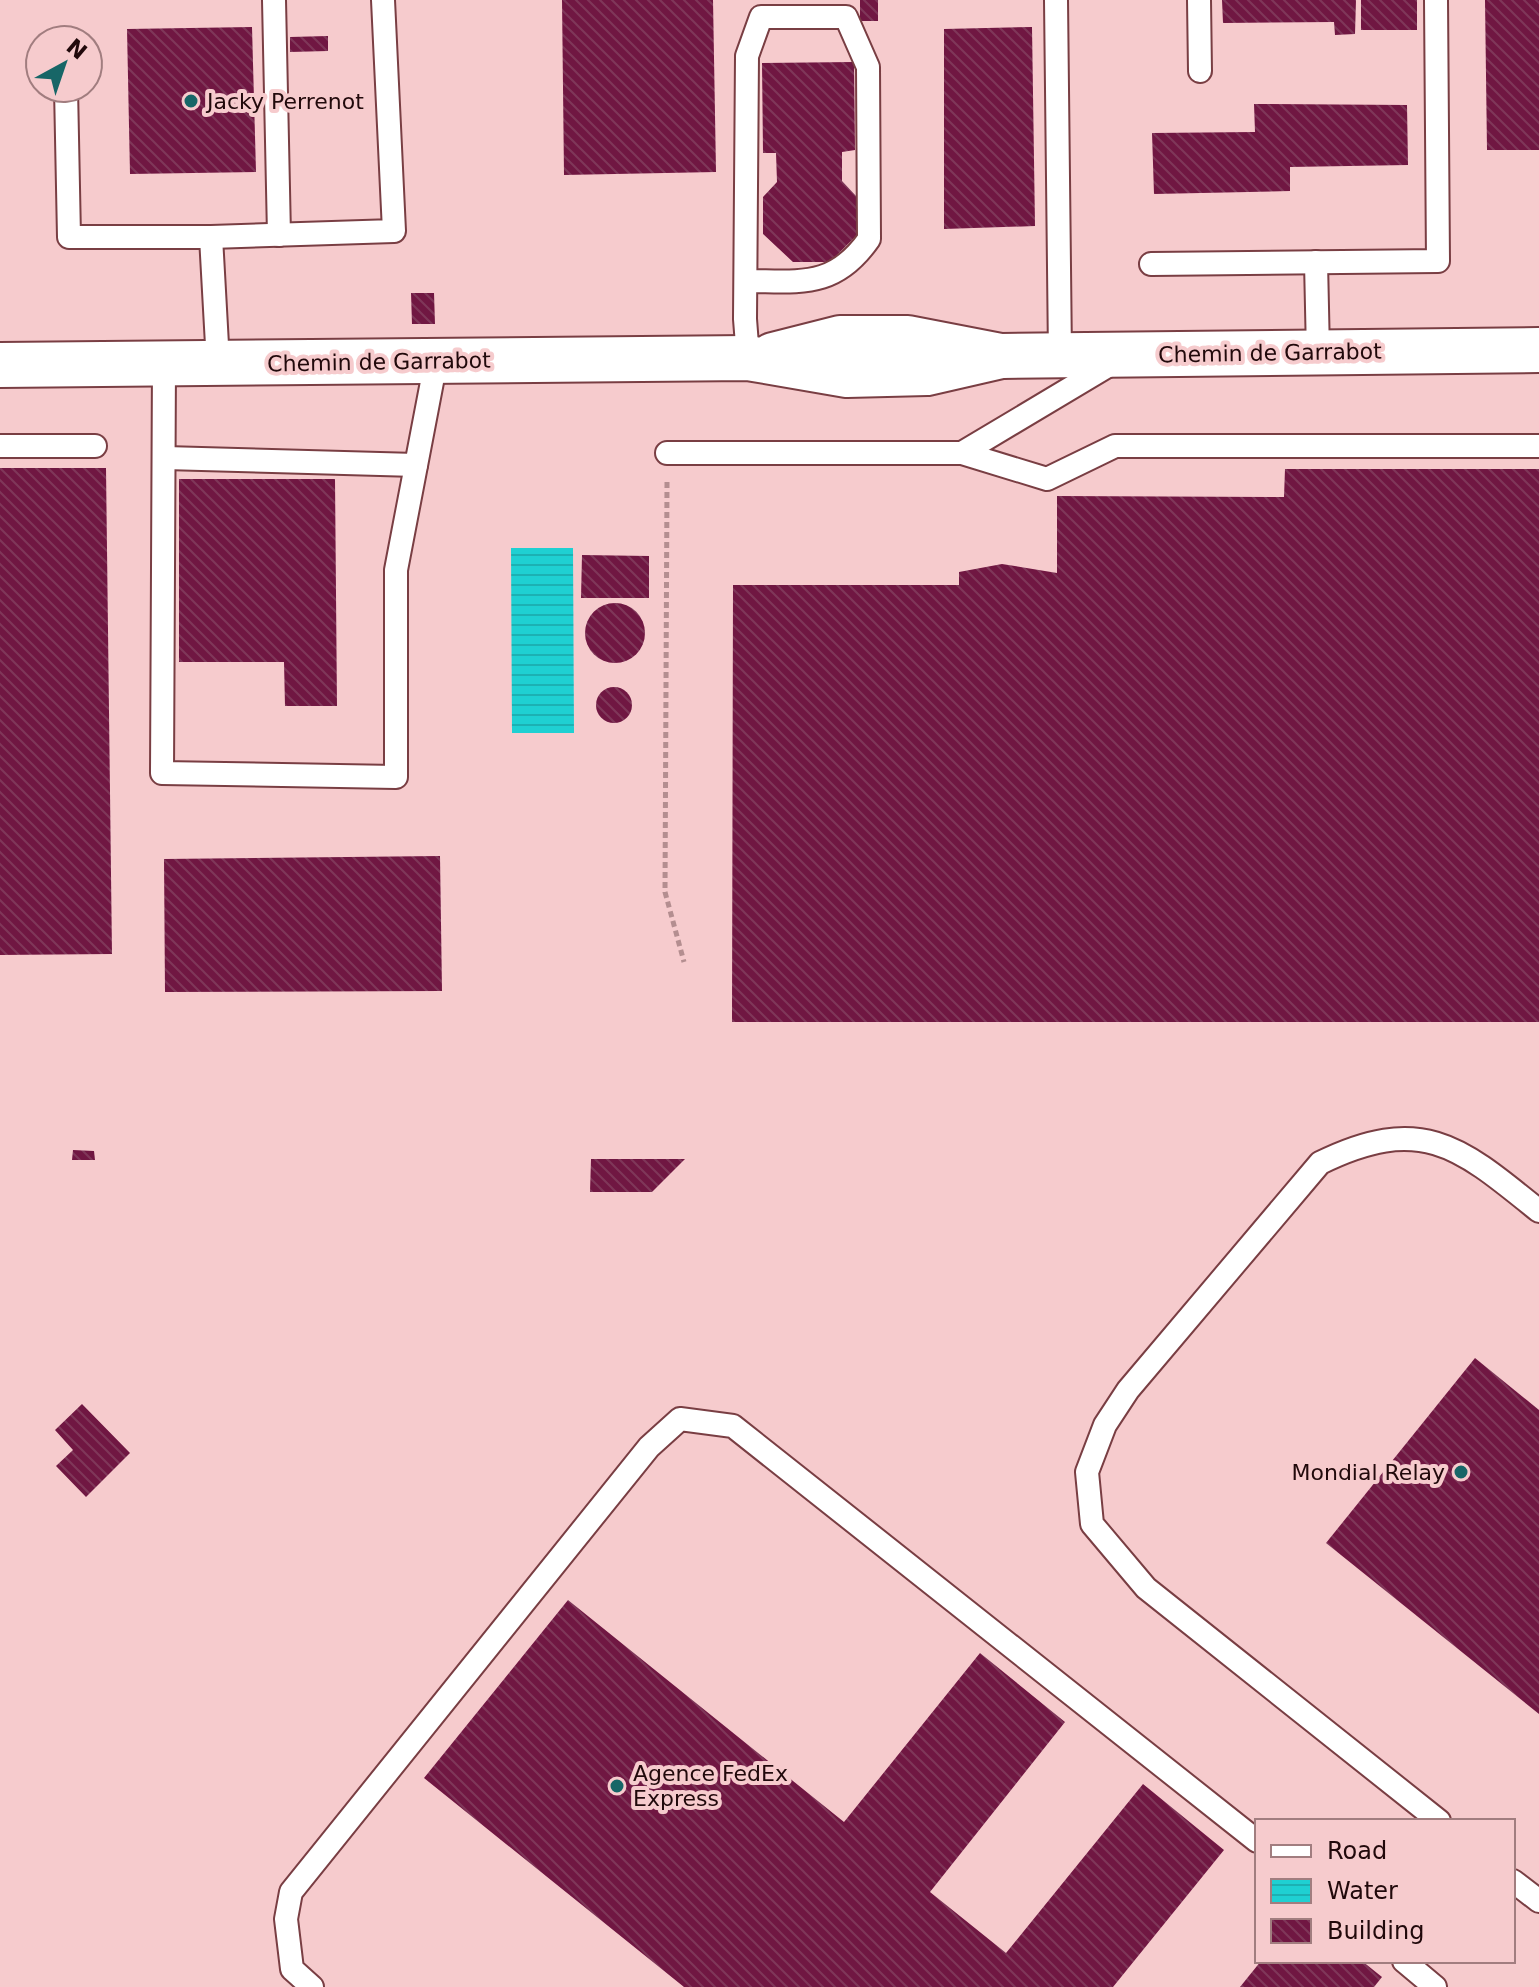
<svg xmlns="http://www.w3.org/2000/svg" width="1539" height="1987" viewBox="0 0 1539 1987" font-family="'DejaVu Sans',sans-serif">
  <defs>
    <pattern id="water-rules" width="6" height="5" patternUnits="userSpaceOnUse" patternTransform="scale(2)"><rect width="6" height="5" fill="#1fd0d2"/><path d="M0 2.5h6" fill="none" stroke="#1cb1b3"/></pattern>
    <pattern id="building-back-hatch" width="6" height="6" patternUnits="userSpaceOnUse" patternTransform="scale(2)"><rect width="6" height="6" fill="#701742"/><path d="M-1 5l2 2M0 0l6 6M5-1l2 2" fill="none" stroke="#7f3759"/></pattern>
  </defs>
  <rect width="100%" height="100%" fill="#f6cbcd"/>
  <polygon fill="url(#water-rules)" points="511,548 573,548 574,733 512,733"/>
  <g fill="url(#building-back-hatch)">
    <polygon points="562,0 713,0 716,172 564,175"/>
    <rect x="860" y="0" width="18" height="21"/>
    <polygon points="1222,0 1356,0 1355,34 1335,35 1334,22 1223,23"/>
    <rect x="1361" y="0" width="56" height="30"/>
    <polygon points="1485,0 1539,0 1539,150 1487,150"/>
    <polygon points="252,27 256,172 130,174 127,29"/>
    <polygon points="1032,27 1035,226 944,229 944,29"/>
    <polygon points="328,36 328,51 290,52 290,37"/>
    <polygon points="854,62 855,150 842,152 842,181 856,196 857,235 830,262 793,262 763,234 763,197 777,182 776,153 763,153 762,63"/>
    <polygon points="1254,104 1407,105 1408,165 1290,167 1290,191 1154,194 1152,133 1255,132"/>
    <polygon points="411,293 434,293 435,324 412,324"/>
    <polygon points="0,468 106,468 112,954 0,955"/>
    <polygon points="1285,469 1539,469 1539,1022 732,1022 733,585 959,585 959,572 1002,564 1057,573 1057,496 1284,497"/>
    <polygon points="179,479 335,479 337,706 285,706 284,662 179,662"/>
    <polygon points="582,555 649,556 649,598 581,598"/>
    <circle cx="615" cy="633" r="30"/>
    <circle cx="614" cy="705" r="18"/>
    <polygon points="440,856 442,991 165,992 164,859"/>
    <polygon points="73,1150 94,1151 95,1160 72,1160"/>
    <polygon points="591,1159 685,1159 652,1192 590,1192"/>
    <polygon points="1475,1358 1539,1410 1539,1714 1326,1543"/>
    <polygon points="82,1404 130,1453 86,1497 56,1466 73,1450 55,1430"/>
    <polygon points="568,1600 844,1822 980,1653 1065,1722 930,1892 1006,1953 1143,1784 1224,1850 1113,1987 684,1987 424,1778"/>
    <polygon points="1261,1961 1362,1961 1382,1977 1374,1987 1240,1987"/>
  </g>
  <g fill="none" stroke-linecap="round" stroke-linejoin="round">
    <g stroke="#793e43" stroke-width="26">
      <g id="service">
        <polyline points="274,0 279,235"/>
        <polyline points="1056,0 1060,356"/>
        <polyline points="1199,0 1200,71"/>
        <polyline points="66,88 69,237 211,237 218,363"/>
        <polyline points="211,237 394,231 383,0"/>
        <polyline points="1316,262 1318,353"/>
        <polyline points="1151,264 1438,261 1436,0"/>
        <path d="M746,281C800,281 834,289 869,239L868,67L846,17H761L747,56L745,319L748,358"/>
        <polyline points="164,364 162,773 396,777 396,570 436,361"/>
        <polyline points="0,446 95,446"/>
        <polyline points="667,453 962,453 1047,479 1115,446 1539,446"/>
        <polyline points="962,453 1116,361"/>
        <polyline points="165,458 416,465"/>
        <path d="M1439,1821L1146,1588L1092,1524L1087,1472L1105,1425L1128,1390L1320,1163C1422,1113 1460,1147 1539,1211"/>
        <polyline points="1513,1881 1539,1901"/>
        <polyline points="1404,1961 1435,1987"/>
        <polyline points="312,1987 292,1969 286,1919 291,1892 649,1447 680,1419 733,1426 1257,1841"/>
      </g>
    </g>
    <g stroke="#793e43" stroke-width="48">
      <g id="minor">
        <polyline points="773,355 840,338 908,338 1001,356 1539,350"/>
        <polyline points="0,365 748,358 847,375 927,373 1001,356"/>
      </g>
    </g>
    <polyline stroke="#b48e90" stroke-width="5" stroke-dasharray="6 4" stroke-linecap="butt" points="667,482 665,892 684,962"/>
    <use href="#service" stroke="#fff" stroke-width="22"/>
    <use href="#minor" stroke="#fff" stroke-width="44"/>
  </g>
  <g fill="#176667" stroke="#f6cbcd" stroke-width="3">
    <circle cx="191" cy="101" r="8"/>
    <circle cx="1461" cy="1472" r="8"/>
    <circle cx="617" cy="1786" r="8"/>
  </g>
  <g text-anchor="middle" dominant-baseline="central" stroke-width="8" stroke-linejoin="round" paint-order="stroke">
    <g font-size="22" fill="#21090b" stroke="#f6cbcd" text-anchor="start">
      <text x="207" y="101">Jacky Perrenot</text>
      <text x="1445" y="1472" text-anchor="end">Mondial Relay</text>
      <text x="633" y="1773">Agence FedEx<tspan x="633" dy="25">Express</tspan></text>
    </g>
    <g font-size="22" fill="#21090b" stroke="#f6cbcd">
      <text transform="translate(1270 353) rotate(-1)">Chemin de Garrabot</text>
      <text transform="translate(379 362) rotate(-1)">Chemin de Garrabot</text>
    </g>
  </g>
  <rect x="1255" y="1819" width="260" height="144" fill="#f6cbcd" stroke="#a17d7f" stroke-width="2"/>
  <rect x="1271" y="1845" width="40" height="12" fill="#ffffff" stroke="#a17d7f" stroke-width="2"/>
  <text x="1327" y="1859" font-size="24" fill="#21090b">Road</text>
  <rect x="1271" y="1879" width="40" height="24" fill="url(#water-rules)" stroke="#a17d7f" stroke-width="2"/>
  <text x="1327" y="1899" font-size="24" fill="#21090b">Water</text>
  <rect x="1271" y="1919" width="40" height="24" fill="url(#building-back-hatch)" stroke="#a17d7f" stroke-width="2"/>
  <text x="1327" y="1939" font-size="24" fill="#21090b">Building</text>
  <g transform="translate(64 64) rotate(40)"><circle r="38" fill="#f6cbcd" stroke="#a17d7f" stroke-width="2"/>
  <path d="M0-6L14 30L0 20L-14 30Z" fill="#176667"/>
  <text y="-12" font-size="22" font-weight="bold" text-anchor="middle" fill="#21090b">N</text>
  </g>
</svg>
